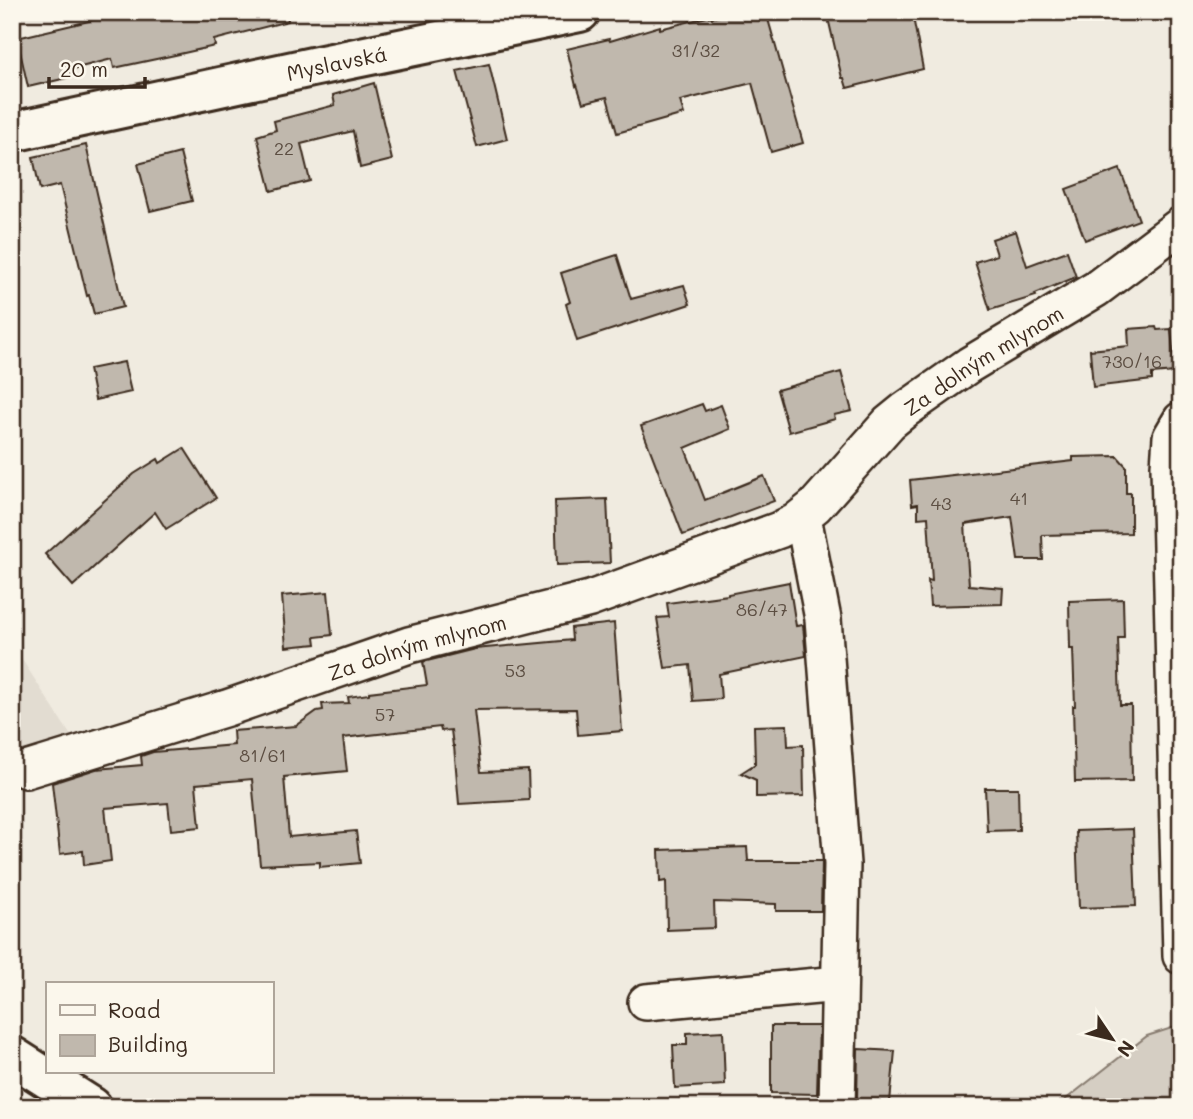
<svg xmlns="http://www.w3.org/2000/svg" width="1193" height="1119" viewBox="0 0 1193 1119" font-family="Mali,sans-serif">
  <rect width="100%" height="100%" fill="#f0ebe0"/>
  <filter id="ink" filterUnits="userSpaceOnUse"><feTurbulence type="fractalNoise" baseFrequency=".0143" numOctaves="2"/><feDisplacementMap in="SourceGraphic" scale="14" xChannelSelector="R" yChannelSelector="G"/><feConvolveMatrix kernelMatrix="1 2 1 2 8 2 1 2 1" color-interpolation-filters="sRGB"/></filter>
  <g filter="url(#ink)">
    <polygon fill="#e2dcd1" points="12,644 82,753 12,774"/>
    <polygon fill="#d5cec3" stroke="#887c70" stroke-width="2" points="1181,1025 1181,1107 1056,1107 1147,1036"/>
    <g fill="#c0b8ad" stroke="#3b2a1e" stroke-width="2">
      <polygon points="105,12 287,12 288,21 214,40 215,46 175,55 114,68 112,59 69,70 71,77 28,87 17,38 106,17"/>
      <polygon points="735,12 766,12 803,143 771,152 752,83 680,101 684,114 617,133 607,97 583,103 577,85 576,86 567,49 609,39 610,41 660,26 660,29 711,16 712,18"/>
      <polygon points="833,12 912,12 923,69 847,88 844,78 842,78 828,18 835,17"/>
      <polygon points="489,64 507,139 477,147 457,71"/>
      <polygon points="374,83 392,160 360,168 353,131 301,144 310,181 271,191 257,136 276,130 274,121 335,105 333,95"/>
      <polygon points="86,145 123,307 94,314 89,295 87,296 60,185 40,190 33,157"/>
      <polygon points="180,153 192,201 150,211 138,164"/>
      <polygon points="1120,169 1139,220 1085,240 1066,189"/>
      <polygon points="1016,231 1027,266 1067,251 1076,277 1035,294 1036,296 990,310 975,262 997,255 992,239"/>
      <polygon points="617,255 631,299 684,285 690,304 577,341 566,304 570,302 561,273"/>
      <polygon points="1156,327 1157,330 1171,329 1175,372 1152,374 1152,380 1093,387 1090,350 1129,346 1128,329"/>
      <polygon points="124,362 131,392 95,400 89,369"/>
      <polygon points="841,372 852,411 834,415 835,419 789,432 777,390"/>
      <polygon points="702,404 705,411 721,405 730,429 685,448 705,500 764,476 774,501 683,535 641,426"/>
      <polygon points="184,448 216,498 166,529 155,512 73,586 45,554 134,474 158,459 160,463"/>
      <polygon points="1117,456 1126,466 1126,493 1131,493 1131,533 1042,535 1043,560 1018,560 1012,517 965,524 969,585 1003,588 1002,604 930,606 928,580 932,581 928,517 918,518 918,504 912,505 910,480 1073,461 1073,457"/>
      <polygon points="607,499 610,563 557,565 555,501"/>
      <polygon points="789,582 796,626 803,625 806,656 719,674 721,699 693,701 690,665 665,668 657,618 669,617 667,603 728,595 728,594"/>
      <polygon points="328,592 332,635 315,637 316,644 286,647 282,596"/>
      <polygon points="1123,599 1124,638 1118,638 1120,705 1131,705 1132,781 1075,782 1073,706 1075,706 1073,649 1070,649 1069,601"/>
      <polygon points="614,623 622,731 578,735 576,709 474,710 481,772 528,770 529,800 459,804 454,746 453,746 451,730 441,731 440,727 343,738 347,771 284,777 289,837 356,831 360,863 320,867 320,862 260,865 252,779 196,784 200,827 171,830 168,803 105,808 111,861 84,865 83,851 60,854 52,783 96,769 142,765 141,756 153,752 234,745 233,731 296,726 317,711 323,710 322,704 349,703 348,697 369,694 369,692 427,685 423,662 475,649 572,640 571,628"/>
      <polygon points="787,725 788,746 803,745 804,796 756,797 756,780 741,773 755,764 754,726"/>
      <polygon points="985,788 1018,788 1019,830 987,831"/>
      <polygon points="1133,829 1136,906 1079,908 1076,831"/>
      <polygon points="747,847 748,861 822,861 821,911 776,911 776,904 714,902 715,928 667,930 666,881 660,882 659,850"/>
      <polygon points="771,1026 819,1026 817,1094 771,1093"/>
      <polygon points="723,1031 725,1085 675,1088 673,1045 687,1045 687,1033"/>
      <polygon points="858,1049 895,1051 890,1102 857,1100"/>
    </g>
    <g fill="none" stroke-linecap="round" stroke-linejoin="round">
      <g stroke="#3b2a1e" stroke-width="40">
        <g id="minor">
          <polyline points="1181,420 1171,437 1169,466 1181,956"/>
          <polyline points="803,517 823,619 842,864 837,1107"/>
          <path id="s1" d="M26,770L227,708L409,645L590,599L779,530L795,522L815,506L889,423L905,410L969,365L1096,289L1181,225"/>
          <polyline points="646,1002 839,984"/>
        </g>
      </g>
      <g stroke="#3b2a1e" stroke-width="44">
        <g id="tertiary">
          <path id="s2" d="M12,132L312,67L580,12"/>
          <polyline points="12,1056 92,1107"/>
        </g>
      </g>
      <use href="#minor" stroke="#fbf7ec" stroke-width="35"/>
      <use href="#tertiary" stroke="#fbf7ec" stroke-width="38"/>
    </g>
  </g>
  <g text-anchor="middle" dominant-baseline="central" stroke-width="7" stroke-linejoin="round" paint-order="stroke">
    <g font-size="18" fill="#5c4e42">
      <text x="696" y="50">31/32</text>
      <text x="284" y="148">22</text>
      <text x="1132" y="361">730/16</text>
      <text x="1019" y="498">41</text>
      <text x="941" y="503">43</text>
      <text x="762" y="609">86/47</text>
      <text x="515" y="670">53</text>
      <text x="385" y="714">57</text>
      <text x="263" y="755">81/61</text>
    </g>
    <g font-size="21" fill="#3b2a1e" stroke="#fbf7ec">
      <text stroke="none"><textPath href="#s2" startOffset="332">Myslavská</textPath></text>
      <text stroke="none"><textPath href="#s1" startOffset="1059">Za dolným mlynom</textPath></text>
      <text stroke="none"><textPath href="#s1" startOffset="410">Za dolným mlynom</textPath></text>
    </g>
  </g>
  <rect width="1193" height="1119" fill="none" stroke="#fbf7ec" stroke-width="42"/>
  <rect x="21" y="21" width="1151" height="1077" fill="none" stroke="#3b2a1e" stroke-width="2.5" filter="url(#ink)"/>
  <rect x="46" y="982" width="228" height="91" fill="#fbf7ec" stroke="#aea59a" stroke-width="2"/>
  <rect x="60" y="1005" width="35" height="10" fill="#fbf7ec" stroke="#aea59a" stroke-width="2"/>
  <text x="108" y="1018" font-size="21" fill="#3b2a1e">Road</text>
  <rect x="60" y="1035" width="35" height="21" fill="#c0b8ad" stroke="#aea59a" stroke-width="2"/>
  <text x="108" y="1052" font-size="21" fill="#3b2a1e">Building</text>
  <g transform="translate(1112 1039) rotate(125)" stroke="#fbf7ec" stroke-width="5" paint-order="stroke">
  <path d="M0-5L12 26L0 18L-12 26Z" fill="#3b2a1e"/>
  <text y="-10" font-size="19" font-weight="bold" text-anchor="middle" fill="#3b2a1e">N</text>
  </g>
  <path d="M49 77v10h96v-10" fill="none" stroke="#3b2a1e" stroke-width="3.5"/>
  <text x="60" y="77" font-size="21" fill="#3b2a1e" stroke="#fbf7ec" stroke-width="5" paint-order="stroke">20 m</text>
</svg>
